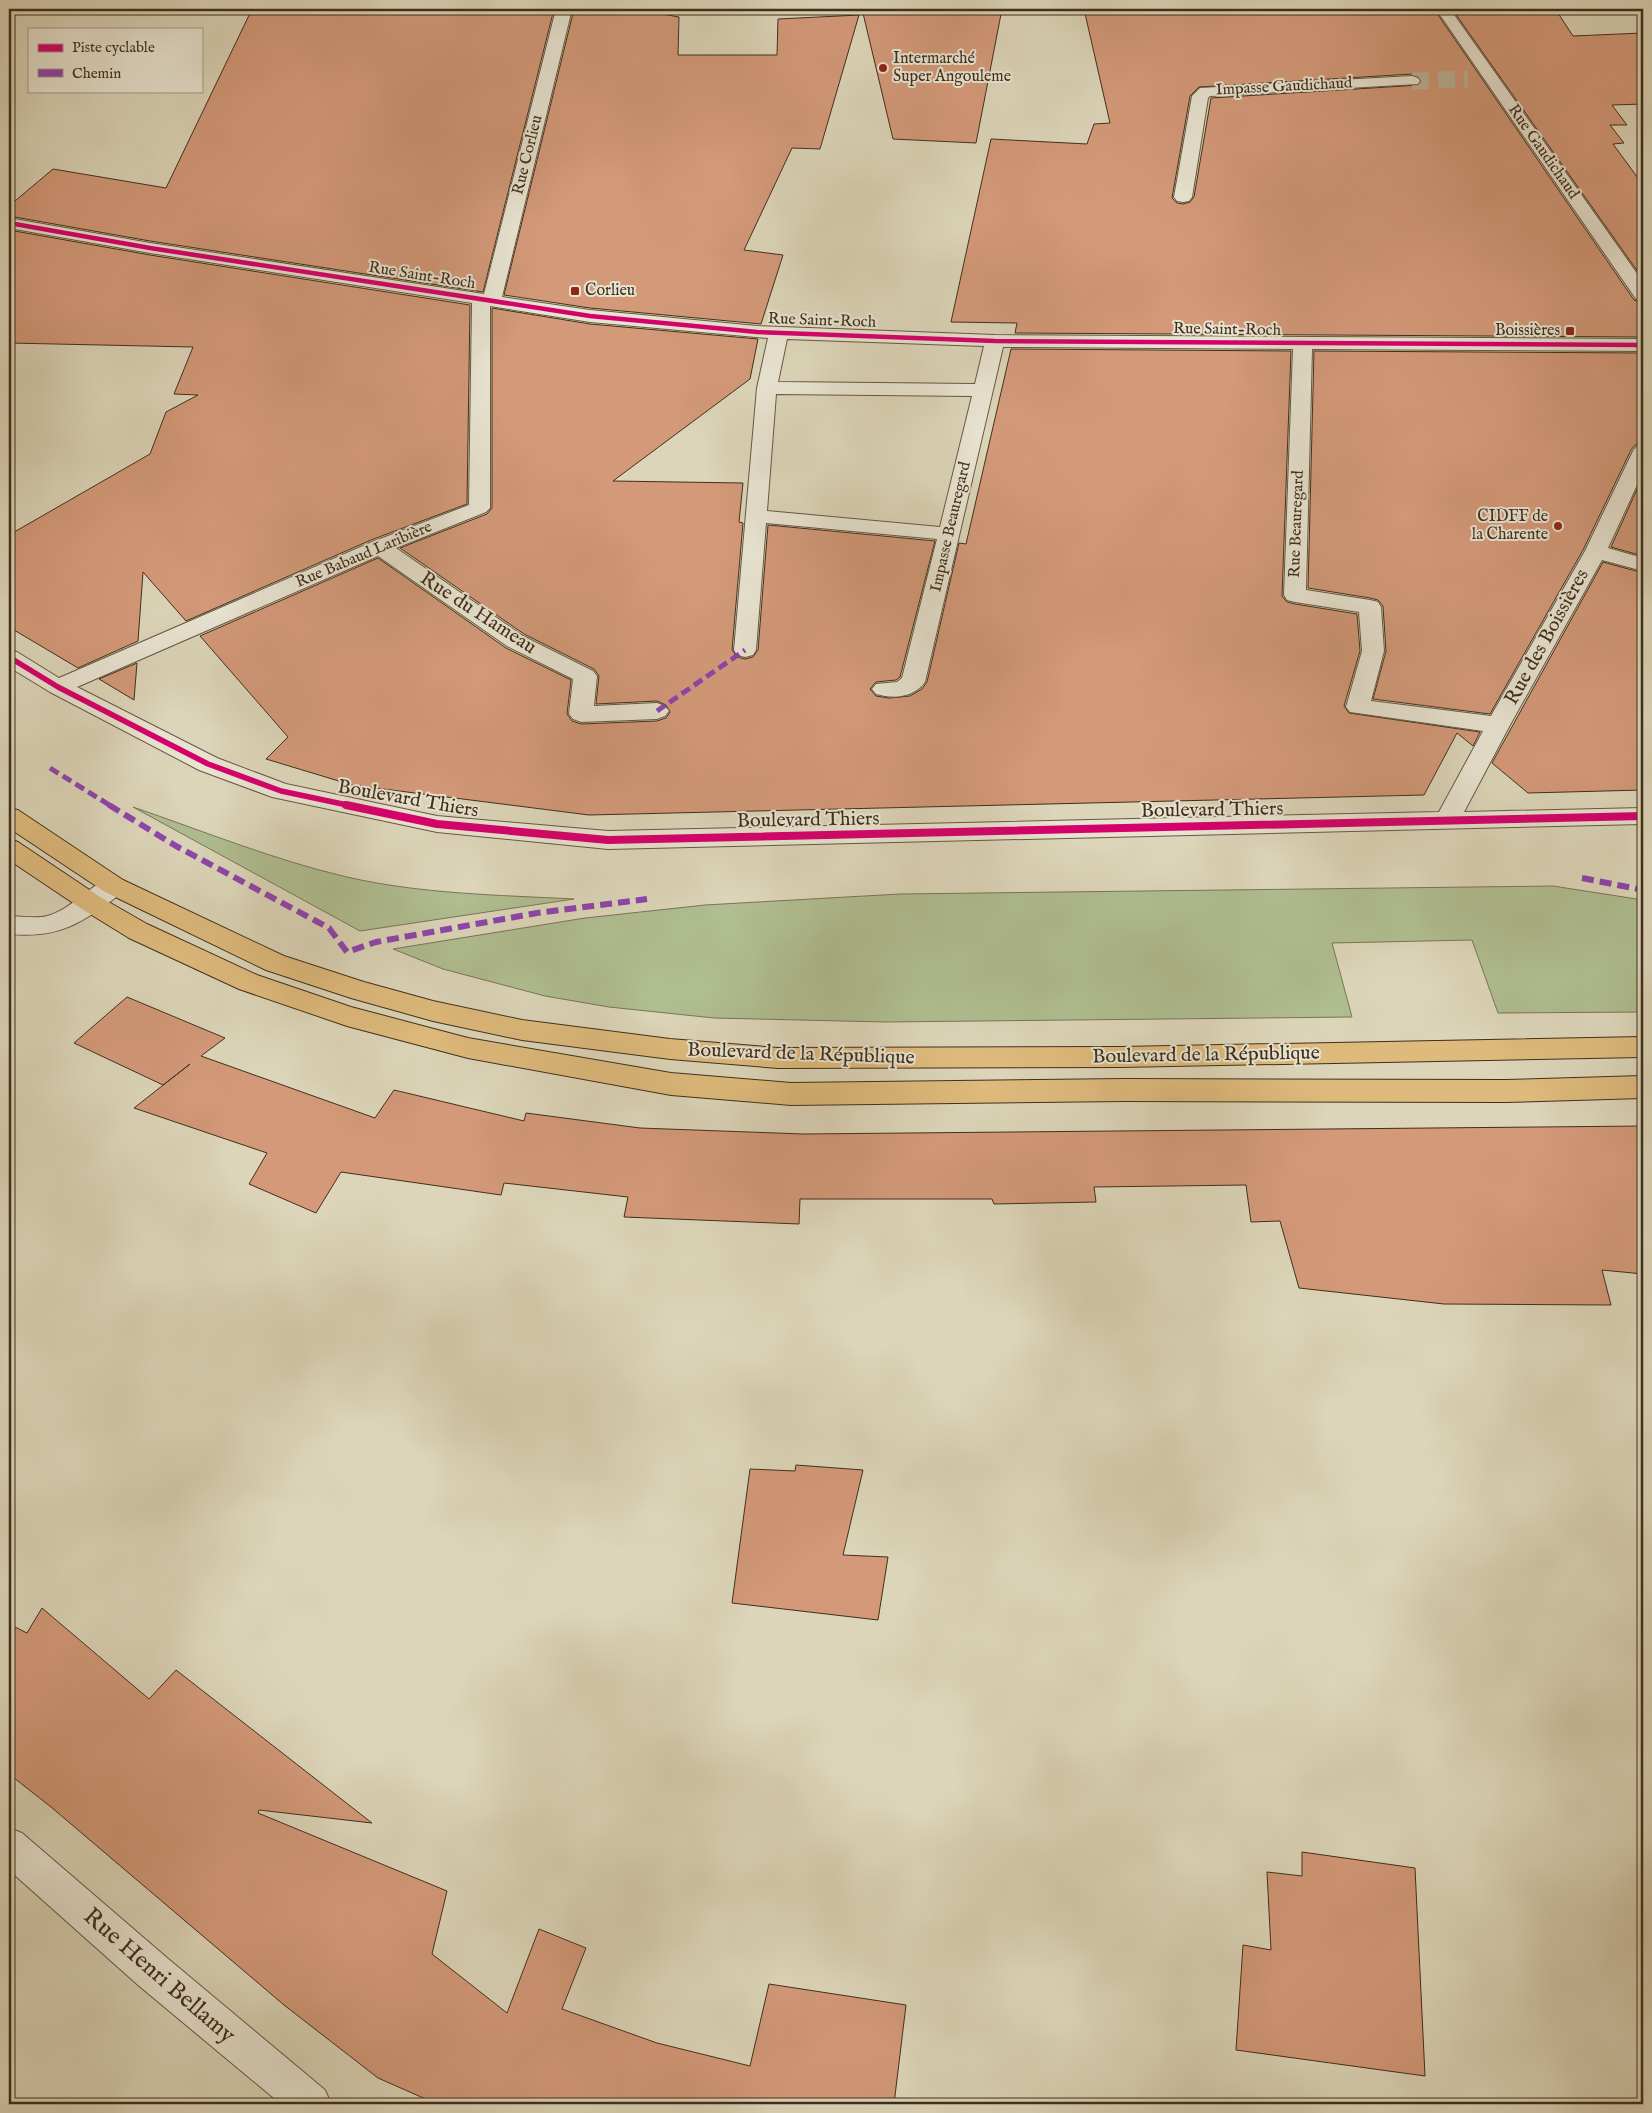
<svg xmlns="http://www.w3.org/2000/svg" width="1652" height="2113" viewBox="0 0 1652 2113" font-family="'IM FELL English',serif">
  <rect width="100%" height="100%" fill="#dcd5b9"/>
  <filter id="stains"><feTurbulence type="fractalNoise" baseFrequency=".004" numOctaves="4"/><feColorMatrix values="0 0 0 0 .2 0 0 0 0 .09 0 0 0 0 .02 0 0 0 .5 -.17"/></filter>
  <radialGradient id="worn" r=".72"><stop offset=".6" stop-color="#630" stop-opacity="0"/><stop offset="1" stop-color="#630" stop-opacity=".3"/></radialGradient>
  <g fill="#afbd90" stroke="#787656">
    <path d="M133,807C203,831 274,860 347,877C421,894 498,895 574,899L360,931Z"/>
    <polygon points="1553,886 1643,900 1643,1012 1498,1013 1472,940 1332,943 1352,1017 885,1022 714,1018 609,1007 545,996 443,969 393,949 585,918 705,905 900,894"/>
  </g>
  <g fill="#d39979" stroke="#402f1c" fill-rule="evenodd">
    <polygon points="252,9 554,9 483,292 150,241 9,216 9,206 53,169 166,188"/>
    <polygon points="574,9 633,9 679,17 678,55 777,55 778,19 859,15 820,149 792,148 744,250 783,255 761,324 590,308 504,295"/>
    <polygon points="862,9 1002,9 976,143 893,139"/>
    <path d="M1084,9H1264V13L1434,9L1634,300L1643,303V337L1015,333L1017,323L951,322L991,139L1087,144L1094,124L1110,123ZM1412,74L1420,77L1422,80L1420,85L1211,98L1194,197L1190,202L1183,204L1177,203L1172,198L1190,96L1199,87Z"/>
    <polygon points="1452,9 1556,10 1573,36 1643,33 1643,104 1612,105 1627,125 1610,125 1624,143 1613,144 1643,185 1643,279"/>
    <polygon points="9,230 150,255 470,305 467,504 371,540 186,621 143,572 138,641 78,668 9,627 9,535 150,454 166,412 198,395 174,394 193,347 9,343"/>
    <polygon points="492,308 590,324 758,339 750,379 613,481 743,483 739,522 743,523 732,650 737,657 745,659 753,657 758,650 768,525 935,541 900,677 896,680 876,682 870,689 876,696 889,698 910,696 922,689 927,682 959,543 966,544 1011,349 1291,351 1282,596 1287,602 1295,604 1357,614 1360,651 1344,706 1349,713 1480,732 1473,746 1457,733 1424,795 589,815 352,785 266,759 288,737 200,636 378,558 506,648 571,680 567,714 572,721 581,724 657,721 666,718 670,712 666,705 657,701 596,704 599,676 594,669 524,634 400,548 487,514 492,508"/>
    <polygon points="1314,351 1643,353 1643,443 1635,445 1631,450 1583,550 1490,714 1373,699 1386,651 1383,606 1378,600 1370,598 1308,588"/>
    <polygon points="1643,476 1643,556 1611,547"/>
    <polygon points="1603,562 1643,573 1643,790 1528,793 1492,763"/>
    <polygon points="137,663 134,700 99,679"/>
    <polygon points="127,997 225,1038 201,1056 375,1118 394,1090 524,1121 526,1113 640,1128 803,1134 1643,1126 1643,1274 1602,1270 1611,1305 1444,1304 1299,1288 1280,1221 1251,1222 1246,1185 1094,1187 1096,1202 994,1204 992,1199 800,1199 799,1224 624,1217 628,1197 504,1183 501,1195 341,1172 316,1213 249,1184 267,1153 134,1108 190,1064 163,1085 74,1043"/>
    <polygon points="796,1465 863,1470 843,1555 888,1557 878,1620 732,1603 750,1469 795,1471"/>
    <polygon points="42,1608 149,1699 176,1670 372,1823 259,1810 258,1813 447,1891 432,1954 507,2013 539,1929 586,1948 562,2009 657,2043 750,2066 769,1984 906,2005 894,2104 437,2104 378,2078 284,2005 51,1807 9,1774 9,1624 27,1633"/>
    <polygon points="1302,1852 1415,1868 1425,2076 1236,2050 1243,1945 1271,1950 1267,1872 1302,1876"/>
  </g>
  <g fill="none" stroke-linecap="round" stroke-linejoin="round">
    <polyline stroke="#bdb49a" stroke-width="17" stroke-dasharray="17 9" stroke-linecap="butt" points="1412,81 1468,79"/>
    <g stroke="#675843" stroke-width="2">
      <g id="minor">
        <path d="M556,9H572L502,297L590,310L757,326L995,335L1643,339V351L1312,349L1306,590L1370,600L1378,602L1381,607L1384,651L1371,701L1491,716L1585,551L1633,451L1636,447L1643,445V472L1608,548L1643,558V571L1602,560L1510,725L1464,812L1643,808V824L608,849L437,832L272,797L199,770L50,692L9,667V650L17,652L59,678L372,542L469,505L472,303L150,253L9,228V218L150,243L484,294ZM490,306L590,322L768,338L757,388L734,650L737,655L745,657L753,655L756,650L766,523L937,539L902,678L897,682L876,684L872,689L876,694C893,699 914,698 925,682L1003,347L1293,349L1284,595L1287,600L1295,602L1359,612L1362,651L1346,707L1350,712L1483,731L1439,812L608,831L437,816L286,784L217,758L77,687L378,556L507,646L573,679L569,714L573,719L581,722L657,719L665,716L669,711L665,706L657,703L594,706L597,676L593,671L523,636L396,548L486,512L490,508ZM787,339L984,346L975,384L778,382ZM776,394L972,396L940,527L767,511Z"/>
        <polygon points="1436,9 1450,9 1643,282 1643,301 1636,299"/>
        <polygon points="1412,76 1418,78 1420,81 1418,84 1210,96 1208,98 1192,197 1189,201 1183,202 1177,201 1174,197 1192,96 1200,88"/>
        <path d="M114,877L123,880L127,886L123,892C83,922 61,939 9,934V916C21,916 35,919 47,916C73,909 89,884 114,877Z"/>
        <polygon points="9,1828 22,1833 166,1957 325,2090 331,2104 281,2104 138,1985 9,1870"/>
      </g>
    </g>
    <g stroke="#402f1c" stroke-width="2">
      <g id="major">
        <polygon points="9,808 18,810 123,880 284,956 364,982 433,1001 522,1020 670,1039 778,1048 1121,1047 1643,1037 1643,1057 1121,1067 778,1068 670,1059 522,1040 433,1021 351,998 266,970 105,892 9,828"/>
        <polygon points="9,839 18,842 100,897 147,924 257,975 351,1007 468,1038 671,1073 791,1083 1124,1079 1505,1080 1643,1076 1643,1098 1505,1102 1124,1101 791,1105 671,1095 468,1058 347,1026 239,989 129,938 82,909 9,860"/>
      </g>
    </g>
    <use href="#minor" fill="#e8e4d2" fill-rule="evenodd"/>
    <use href="#major" fill="#deba7c" fill-rule="evenodd"/>
    <g stroke="#8e44ad" stroke-width="5" stroke-dasharray="10 5" stroke-linecap="butt">
      <polyline points="657,711 745,650"/>
      <polyline points="50,768 111,806"/>
    </g>
    <g stroke="#8e44ad" stroke-width="6" stroke-dasharray="12 6" stroke-linecap="butt">
      <polyline points="109,805 176,846 329,928 347,952 376,942 537,913 647,899"/>
      <polyline points="1582,878 1643,890"/>
    </g>
    <g stroke="#e8e4d2" stroke-width="6">
      <polyline id="cycleway-far2" points="9,223 150,248 590,316 757,332 995,341 1643,345"/>
    </g>
    <g stroke="#e8e4d2" stroke-width="8">
      <polyline id="cycleway-far1" points="9,657 58,687 208,764 281,791 352,806"/>
    </g>
    <g stroke="#e8e4d2" stroke-width="11">
      <polyline id="cycleway" points="346,805 437,824 608,840 1643,816"/>
    </g>
    <use href="#cycleway-far2" stroke="#d6006c" stroke-width="4.5"/>
    <use href="#cycleway-far1" stroke="#d6006c" stroke-width="5.5"/>
    <use href="#cycleway" stroke="#d6006c" stroke-width="8"/>
  </g>
  <g fill="#8f2418" stroke="#e8e4d2" stroke-width="2">
    <circle cx="883" cy="68" r="5"/>
    <rect x="570" y="286" width="10" height="10" rx="2.5"/>
    <rect x="1565" y="326" width="10" height="10" rx="2.5"/>
    <circle cx="1558" cy="526" r="5"/>
  </g>
  <g text-anchor="middle" dominant-baseline="central" stroke-width="4" stroke-linejoin="round" paint-order="stroke">
    <g font-size="16" fill="#402f1c" stroke="#e8e4d2" text-anchor="start">
      <text x="893" y="59">Intermarché<tspan x="893" dy="18">Super Angouleme</tspan></text>
      <text x="585" y="291">Corlieu</text>
      <text x="1560" y="331" text-anchor="end">Boissières</text>
      <text x="1548" y="517" text-anchor="end">CIDFF de<tspan x="1548" dy="18">la Charente</tspan></text>
    </g>
    <g font-size="16" fill="#402f1c" stroke="#e8e4d2">
      <text transform="translate(1284 87) rotate(-3)">Impasse Gaudichaud</text>
      <text transform="translate(1543 152) rotate(55)">Rue Gaudichaud</text>
      <text transform="translate(528 155) rotate(-76)">Rue Corlieu</text>
      <text transform="translate(422 276) rotate(9)">Rue Saint-Roch</text>
      <text transform="translate(822 321) rotate(2)">Rue Saint-Roch</text>
      <text transform="translate(1227 330) rotate(1)">Rue Saint-Roch</text>
      <text transform="translate(1297 524) rotate(-88)">Rue Beauregard</text>
      <text transform="translate(951 527) rotate(-77)">Impasse Beauregard</text>
      <text transform="translate(364 555) rotate(-23)">Rue Babaud Laribière</text>
    </g>
    <g font-size="20" fill="#402f1c" stroke="#e8e4d2">
      <text transform="translate(478 613) rotate(33)">Rue du Hameau</text>
      <text transform="translate(1547 637) rotate(-61)">Rue des Boissières</text>
      <text transform="translate(408 799) rotate(10)">Boulevard Thiers</text>
      <text transform="translate(1212 810) rotate(-1)">Boulevard Thiers</text>
      <text transform="translate(808 820) rotate(-1)">Boulevard Thiers</text>
      <text transform="translate(801 1054) rotate(2)">Boulevard de la République</text>
      <text transform="translate(1206 1055) rotate(-1)">Boulevard de la République</text>
    </g>
    <g font-size="24" fill="#402f1c" stroke="#e8e4d2">
      <text transform="translate(159 1976) rotate(41)">Rue Henri Bellamy</text>
    </g>
  </g>
  <rect width="1652" height="2113" fill="none" stroke="#dcd5b9" stroke-width="30"/>
  <rect x="10" y="10" width="1632" height="2093" fill="none" stroke="#402f1c" stroke-width="2.5"/>
  <rect x="15" y="15" width="1622" height="2083" fill="none" stroke="#402f1c"/>
  <rect x="28" y="28" width="175" height="65" fill="#e8e4d2" stroke="#a59c89"/>
  <rect x="38" y="44" width="25" height="8" fill="#d6006c" stroke="#a59c89"/>
  <text x="72" y="52" font-size="15" fill="#402f1c">Piste cyclable</text>
  <rect x="38" y="69" width="25" height="8" fill="#8e44ad" stroke="#a59c89"/>
  <text x="72" y="78" font-size="15" fill="#402f1c">Chemin</text>
  <rect width="100%" height="100%" filter="url(#stains)"/>
  <rect width="100%" height="100%" fill="url(#worn)"/>
</svg>
